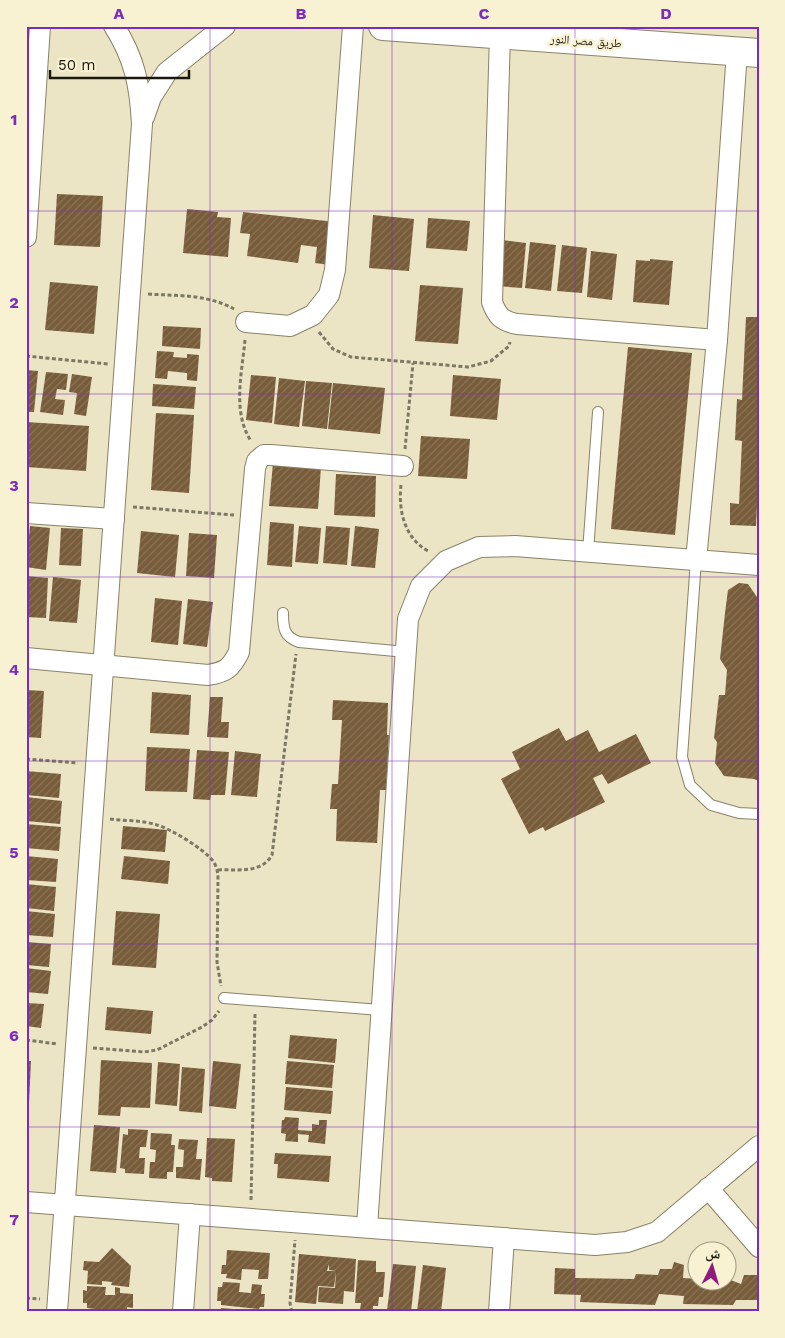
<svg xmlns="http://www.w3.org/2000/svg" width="785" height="1338" viewBox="0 0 785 1338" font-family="'Work Sans','Noto Naskh Arabic',sans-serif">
  <defs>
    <pattern id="building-hatch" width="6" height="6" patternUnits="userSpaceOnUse" patternTransform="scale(1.25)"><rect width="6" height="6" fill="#785c3a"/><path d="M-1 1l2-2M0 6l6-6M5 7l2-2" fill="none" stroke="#897459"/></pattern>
  </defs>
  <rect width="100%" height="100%" fill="#ebe4c5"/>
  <g fill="url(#building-hatch)">
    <polygon points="57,194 103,196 100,247 54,245"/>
    <polygon points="187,209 218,212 217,217 231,218 228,257 183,253"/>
    <polygon points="243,212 336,222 330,265 315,263 317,247 301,245 298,263 247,256 250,234 240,233"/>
    <polygon points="373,215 414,219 409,271 369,268"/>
    <polygon points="428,218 470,221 467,251 426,248"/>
    <polygon points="501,240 526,243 522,288 496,286"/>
    <polygon points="530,242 556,245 551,291 525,288"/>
    <polygon points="562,245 587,248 582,293 557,291"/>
    <polygon points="591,251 617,254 612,300 587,297"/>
    <polygon points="650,259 673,261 669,305 633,302 636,260 650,261"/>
    <polygon points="50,282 98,286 94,334 45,330"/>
    <polygon points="420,285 463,288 458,344 415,341"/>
    <polygon points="746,317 759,317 759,466 756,526 730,525 730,503 739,504 742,441 735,440 737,399 742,400"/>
    <polygon points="163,326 201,328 200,349 162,346"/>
    <polygon points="628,347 692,353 675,535 611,529"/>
    <polygon points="157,351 174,352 173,357 187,358 187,354 199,355 197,381 187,380 187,373 168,371 167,379 155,378"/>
    <polygon points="26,370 38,371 34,412 26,412"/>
    <polygon points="46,372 68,374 66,390 57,389 55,399 65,400 63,415 40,412"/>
    <polygon points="72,374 92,377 86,416 74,414 77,393 69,392"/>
    <polygon points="251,375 276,377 272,423 246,420"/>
    <polygon points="453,375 501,379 497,420 450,416"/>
    <polygon points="279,378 305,381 299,427 274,424"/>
    <polygon points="306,381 332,383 327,429 302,426"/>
    <polygon points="333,383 385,388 380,434 328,429"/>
    <polygon points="153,384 196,387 194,409 152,406"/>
    <polygon points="156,413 194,415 189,493 151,490"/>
    <polygon points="26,422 89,426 86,471 26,467"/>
    <polygon points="421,436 470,439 467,479 418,476"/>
    <polygon points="273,463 321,467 318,509 269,506"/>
    <polygon points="336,474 376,476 375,517 334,515"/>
    <polygon points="270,522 294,524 292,567 267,565"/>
    <polygon points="30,526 50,528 46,570 26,567"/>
    <polygon points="299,526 321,528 318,564 295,562"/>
    <polygon points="326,526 350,528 347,565 323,563"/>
    <polygon points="355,526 379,529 375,568 351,566"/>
    <polygon points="61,528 83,529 81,566 59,565"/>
    <polygon points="141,531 179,535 175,577 137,573"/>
    <polygon points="189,533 217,535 214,578 186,576"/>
    <polygon points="26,576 48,578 46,618 26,617"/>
    <polygon points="53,577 81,580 77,623 49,621"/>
    <polygon points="739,583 748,584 759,600 759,781 754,779 724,776 715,763 717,742 714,738 719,695 725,695 727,670 720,659 725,613 728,590"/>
    <polygon points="155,598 182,601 178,645 151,642"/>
    <polygon points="188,599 213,602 207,647 183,644"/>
    <polygon points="26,690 44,691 41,738 26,737"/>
    <polygon points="152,692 191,695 189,735 150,733"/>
    <polygon points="210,697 223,697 221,722 229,722 228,738 207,737"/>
    <polygon points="333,700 388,703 387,735 389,735 386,790 380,790 377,843 336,841 337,809 330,809 332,784 338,784 342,720 332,720"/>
    <polygon points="559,728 566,741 588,730 599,752 636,734 651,763 608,784 602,774 593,778 605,802 545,831 543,827 529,834 501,779 520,769 512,752"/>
    <polygon points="147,747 190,749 187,792 145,791"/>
    <polygon points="197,750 229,752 225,795 211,795 210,800 193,799"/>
    <polygon points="235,751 261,754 257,797 231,795"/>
    <polygon points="26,771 61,774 59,798 26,795"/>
    <polygon points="26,797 62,801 60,824 26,821"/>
    <polygon points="26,824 61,827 59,851 26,848"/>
    <polygon points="123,826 167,830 165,852 121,849"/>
    <polygon points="26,856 58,859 56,882 26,880"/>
    <polygon points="124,856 170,861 168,884 121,879"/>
    <polygon points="26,884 56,887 54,911 26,908"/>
    <polygon points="26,911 55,914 53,937 26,935"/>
    <polygon points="116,911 160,914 156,968 112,965"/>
    <polygon points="26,942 51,944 49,967 26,965"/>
    <polygon points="26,968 51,971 48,994 26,992"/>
    <polygon points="26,1003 44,1004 41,1028 26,1026"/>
    <polygon points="107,1007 153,1011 151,1034 105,1030"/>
    <polygon points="290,1035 337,1039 335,1063 288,1058"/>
    <polygon points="101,1060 152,1063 150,1108 121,1107 120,1116 98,1115"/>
    <polygon points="26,1061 31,1061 29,1103 26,1103"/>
    <polygon points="213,1061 241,1064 236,1109 209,1106"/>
    <polygon points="287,1061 334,1065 332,1088 285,1084"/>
    <polygon points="158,1062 180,1064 177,1106 155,1104"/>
    <polygon points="182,1067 205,1069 202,1113 179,1111"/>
    <polygon points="286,1087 333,1091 331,1114 284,1110"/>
    <polygon points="285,1117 299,1118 298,1130 312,1131 312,1124 319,1125 319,1120 327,1120 325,1144 308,1142 309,1135 298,1134 298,1142 285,1141 286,1134 281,1133 282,1120 284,1120"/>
    <polygon points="94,1125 120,1127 116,1173 90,1171"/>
    <polygon points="128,1129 148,1130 146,1147 140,1147 139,1158 145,1158 144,1174 125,1173 125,1169 120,1168 123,1134 128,1135"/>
    <polygon points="151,1133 172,1134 171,1145 175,1145 173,1172 167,1172 167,1179 149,1178 150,1162 155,1162 156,1150 150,1149"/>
    <polygon points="207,1138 235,1139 232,1182 212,1181 212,1178 205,1177"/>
    <polygon points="179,1139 198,1140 196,1159 202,1159 200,1180 176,1178 176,1167 183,1167 184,1150 178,1149"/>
    <polygon points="275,1153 331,1156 329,1182 277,1178 278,1164 274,1164"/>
    <polygon points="112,1248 131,1266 129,1287 111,1285 112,1282 102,1281 102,1285 87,1284 88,1271 83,1270 84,1261 99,1262"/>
    <polygon points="227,1250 270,1253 268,1279 258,1279 259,1270 242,1269 241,1280 226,1278 227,1274 221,1274 222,1265 226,1265"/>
    <polygon points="299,1254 356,1259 354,1292 344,1291 343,1304 318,1302 319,1287 335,1288 336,1271 329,1270 329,1264 327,1271 336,1271 334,1287 318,1286 316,1304 295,1302"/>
    <polygon points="358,1260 376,1261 376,1272 385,1272 383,1297 379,1297 378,1306 373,1306 373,1311 360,1310 361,1303 355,1303"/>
    <polygon points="674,1262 684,1265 683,1278 698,1279 698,1280 728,1279 741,1284 744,1275 759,1275 759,1300 736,1300 733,1305 683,1304 684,1296 659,1294 655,1305 580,1302 581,1295 554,1294 555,1268 575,1269 575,1278 634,1279 636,1274 658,1275 660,1269 672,1269"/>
    <polygon points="393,1264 416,1266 411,1312 387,1310"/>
    <polygon points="423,1265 446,1268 441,1312 417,1311"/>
    <polygon points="223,1282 240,1283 239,1292 251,1293 252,1284 262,1285 261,1294 265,1294 264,1307 260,1307 259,1309 221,1305 221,1301 217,1301 218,1287 222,1287"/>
    <polygon points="87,1286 106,1287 105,1295 115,1295 115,1287 120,1288 120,1293 133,1294 133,1308 127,1307 127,1312 94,1312 95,1309 87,1308 87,1303 83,1303 83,1290 87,1291"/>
    <polygon points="221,1308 246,1310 246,1312 220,1312"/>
  </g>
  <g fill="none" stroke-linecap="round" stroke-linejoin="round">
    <g stroke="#898367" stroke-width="12">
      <g id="lane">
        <polyline points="588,552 598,412"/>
        <polyline points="696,560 682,757 690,785 711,805 739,813 759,814"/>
        <path d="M283,613C283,628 284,637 299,642L406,652"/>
        <polyline points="224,998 381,1010"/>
      </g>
    </g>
    <g stroke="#898367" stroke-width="22">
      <g id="street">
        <path d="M500,35L492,302C497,316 502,321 517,324L717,340"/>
        <polyline points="144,117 151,97 167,72 225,26"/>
        <polyline points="26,237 40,26"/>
        <polyline points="246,322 290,326 313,315 329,295 335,270 353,26"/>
        <polyline points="26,513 114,519"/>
        <polyline points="696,560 717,340 737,51"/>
        <path d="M26,658L208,675C226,672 231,668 239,652L255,469L257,461L264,455H271L403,466"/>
        <polyline points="708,1188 759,1247"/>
        <polyline points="26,1202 595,1245 627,1242 657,1232 759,1146"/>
        <polyline points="367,1227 408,619 421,586 446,561 479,547 515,546 759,565"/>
        <path d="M57,1312L142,124C140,86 135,59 114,26"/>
        <polyline points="183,1312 190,1214"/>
        <polyline points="499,1312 504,1238"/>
      </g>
    </g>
    <g stroke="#898367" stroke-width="30">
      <polyline id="secondary" points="383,26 759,53"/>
    </g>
    <g stroke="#7d7863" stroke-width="3" stroke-dasharray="4 2.5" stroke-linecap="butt">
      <path d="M148,294C178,296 207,294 234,309"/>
      <polyline points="319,332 333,349 351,357 468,367 491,361 509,346 510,342"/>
      <path d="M245,340C242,373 232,412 251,441"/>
      <polyline points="26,356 108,364"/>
      <polyline points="405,449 413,363"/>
      <path d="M401,485C398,511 405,540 430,552"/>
      <polyline points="133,507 234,515"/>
      <polyline points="26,759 78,763"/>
      <path d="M110,819C125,821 142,820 157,825C171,829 204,849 213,861C217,867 218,873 218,879L217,962L221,986"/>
      <path d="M218,870C238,869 261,874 272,855L296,654"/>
      <polyline points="26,1040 58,1044"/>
      <polyline points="93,1048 144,1052 157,1050 202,1027 212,1020 219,1011"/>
      <polyline points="251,1200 255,1014"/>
      <polyline points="26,1298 40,1299"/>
      <polyline points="292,1312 290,1303 295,1240"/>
    </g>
    <use href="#lane" stroke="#fff" stroke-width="10"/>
    <use href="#street" stroke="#fff" stroke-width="20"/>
    <use href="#secondary" stroke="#fff" stroke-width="28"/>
  </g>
  <path fill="none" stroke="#7b2cbf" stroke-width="1" stroke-opacity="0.55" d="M210,26V1312M392,26V1312M575,26V1312M26,211H759M26,394H759M26,577H759M26,761H759M26,944H759M26,1127H759"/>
  <g text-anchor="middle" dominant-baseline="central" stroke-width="5" stroke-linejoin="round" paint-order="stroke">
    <g font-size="12" fill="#1b180d" stroke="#f8f1d2">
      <text transform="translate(586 41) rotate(4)">طريق مصر النور</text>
    </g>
  </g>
  <rect width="785" height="1338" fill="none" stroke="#f8f1d2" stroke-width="55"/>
  <g transform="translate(712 1266) rotate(5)"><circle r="24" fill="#f8f1d2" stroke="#a09a83"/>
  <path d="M0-4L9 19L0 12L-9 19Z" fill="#8f1c7d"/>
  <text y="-8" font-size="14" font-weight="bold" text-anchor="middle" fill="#1b180d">ش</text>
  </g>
  <path d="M50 70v8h139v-8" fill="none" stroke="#1b180d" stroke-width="2.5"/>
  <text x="58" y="70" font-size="15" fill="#1b180d" stroke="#f8f1d2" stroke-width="4" paint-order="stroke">50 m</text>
  <rect x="28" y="28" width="730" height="1282" fill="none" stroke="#7b2cbf" stroke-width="2"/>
  <g font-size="16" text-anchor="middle" font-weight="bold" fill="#7b2cbf">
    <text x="119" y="19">A</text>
    <text x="301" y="19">B</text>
    <text x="484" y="19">C</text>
    <text x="666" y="19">D</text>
    <text x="14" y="125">1</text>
    <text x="14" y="308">2</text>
    <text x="14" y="491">3</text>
    <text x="14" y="675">4</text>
    <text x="14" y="858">5</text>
    <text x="14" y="1041">6</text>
    <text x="14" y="1225">7</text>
  </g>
</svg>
